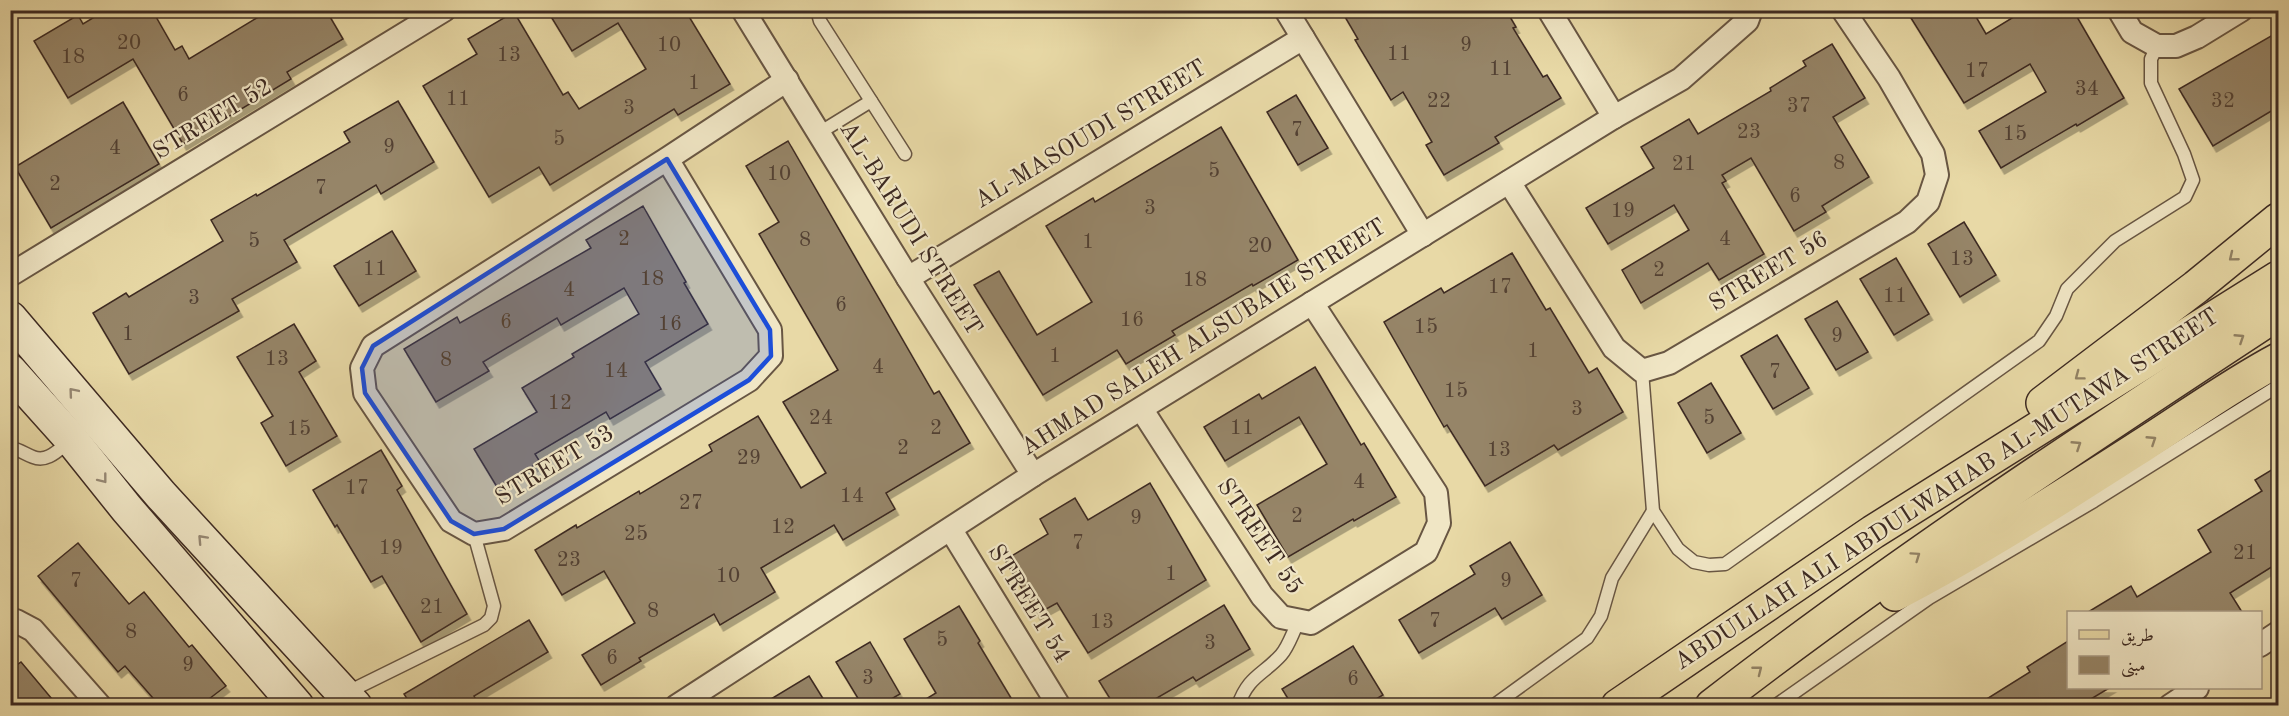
<svg xmlns="http://www.w3.org/2000/svg" width="2289" height="716" viewBox="0 0 2289 716" font-family="'Old Standard TT',Amiri,serif">
  <defs>
    <filter id="shadow"><feDropShadow dx="3.5" dy="6" stdDeviation="0" flood-color="#0004"/></filter>
  </defs>
  <rect width="100%" height="100%" fill="#e8d9a6"/>
  <filter id="stains"><feTurbulence type="fractalNoise" baseFrequency=".00333" numOctaves="4"/><feColorMatrix values="0 0 0 0 .2 0 0 0 0 .09 0 0 0 0 .02 0 0 0 .5 -.17"/></filter>
  <radialGradient id="worn" r=".72"><stop offset=".6" stop-color="#630" stop-opacity="0"/><stop offset="1" stop-color="#630" stop-opacity=".3"/></radialGradient>
  <g fill="#968567" stroke="#3d2a22" stroke-width="1.5" filter="url(#shadow)">
    <polygon points="106,10 152,10 175,50 182,46 189,59 270,10 326,10 343,39 287,72 291,79 183,144 133,59 68,98 34,41 78,15 83,24"/>
    <polygon points="547,10 685,10 730,84 678,115 674,109 550,185 539,167 489,197 423,86 477,54 468,39 514,12 563,95 568,92 579,109 646,69 618,23 572,51"/>
    <polygon points="1341,10 1506,10 1516,27 1513,28 1543,77 1547,75 1561,98 1495,137 1499,143 1444,175 1426,145 1432,142 1403,92 1391,100 1355,40 1358,39"/>
    <polygon points="1906,10 1972,10 1986,34 2025,10 2073,10 2124,98 2077,126 2076,124 2001,168 1979,131 2046,92 2030,64 1964,103"/>
    <polygon points="2278,32 2278,107 2213,146 2179,89"/>
    <polygon points="1832,44 1865,98 1833,117 1869,177 1822,206 1826,212 1794,231 1751,158 1722,175 1726,181 1722,183 1764,254 1719,280 1708,263 1641,303 1622,270 1689,230 1674,205 1608,244 1586,208 1654,168 1641,147 1689,119 1698,134 1771,91 1770,88 1806,66 1803,61"/>
    <polygon points="1296,95 1328,148 1298,165 1267,112"/>
    <polygon points="398,101 434,162 381,194 376,185 284,240 297,262 232,299 239,311 129,374 93,313 126,293 129,297 223,241 211,220 256,194 257,196 350,142 344,132"/>
    <polygon points="123,102 159,164 51,228 15,167"/>
    <polygon points="1221,127 1298,260 1253,286 1252,284 1172,331 1175,335 1126,364 1117,350 1043,395 974,285 999,271 1037,335 1092,302 1046,226 1093,198 1095,202"/>
    <polygon points="788,141 934,394 939,391 970,443 886,493 895,509 843,540 834,525 761,568 775,592 720,625 714,614 639,658 641,661 601,685 582,655 635,623 604,571 562,595 535,550 576,525 577,528 639,491 640,494 712,451 709,445 758,416 801,488 826,473 783,402 838,370 759,234 779,222 746,166"/>
    <polygon points="643,206 686,282 684,283 708,324 645,362 661,389 610,419 606,412 535,454 540,462 497,487 474,449 537,412 522,388 574,357 572,354 639,314 624,288 561,325 557,318 483,362 489,371 436,402 404,349 457,317 460,323 591,248 586,240"/>
    <polygon points="1964,222 1996,275 1960,297 1928,244"/>
    <polygon points="392,231 416,271 359,306 334,266"/>
    <polygon points="1512,253 1546,310 1550,308 1589,373 1597,368 1623,412 1558,450 1554,445 1485,486 1447,425 1444,427 1384,322 1441,288 1444,293"/>
    <polygon points="1896,258 1929,314 1894,335 1860,279"/>
    <polygon points="1837,301 1868,352 1836,370 1805,319"/>
    <polygon points="294,324 316,361 299,372 337,436 286,466 261,423 273,416 237,357"/>
    <polygon points="1777,335 1809,388 1773,409 1741,356"/>
    <polygon points="1315,367 1361,445 1364,443 1396,497 1354,521 1353,519 1288,557 1257,505 1327,464 1299,417 1225,461 1204,427 1259,394 1262,399"/>
    <polygon points="1711,383 1741,433 1707,453 1678,403"/>
    <polygon points="381,450 402,486 397,490 467,614 421,642 382,576 371,582 337,525 335,527 313,490"/>
    <polygon points="2278,466 2278,563 2230,593 2242,612 2088,612 2131,586 2137,597 2211,552 2198,530 2262,491 2255,480"/>
    <polygon points="1150,483 1206,580 1088,653 1057,603 1037,614 1005,560 1048,534 1040,519 1075,498 1088,520"/>
    <polygon points="1510,542 1542,595 1502,619 1495,608 1419,653 1399,620 1475,574 1470,566"/>
    <polygon points="78,543 129,604 144,592 189,647 192,645 226,686 201,705 159,705 125,666 118,672 38,576"/>
    <polygon points="1224,605 1250,649 1196,681 1193,677 1145,705 1114,705 1099,681"/>
    <polygon points="959,606 980,641 978,643 1011,698 999,705 916,705 936,693 904,639"/>
    <polygon points="529,620 548,652 474,696 479,705 411,705 404,694"/>
    <polygon points="2068,641 2068,687 2111,687 2081,705 1977,705 2030,672 2027,667"/>
    <polygon points="870,642 900,694 881,705 862,705 836,662"/>
    <polygon points="1353,646 1383,695 1366,705 1292,705 1282,689"/>
    <polygon points="21,662 57,705 10,705 10,670"/>
    <polygon points="809,676 827,705 761,705"/>
  </g>
  <g fill="none" stroke-linecap="round" stroke-linejoin="round">
    <g stroke="#685643" stroke-width="15">
      <g id="lane">
        <polyline points="817,10 820,21 905,154"/>
        <polyline points="819,133 871,101"/>
        <polyline points="1642,371 1653,511 1678,549 1694,562 1709,565 1725,564 2039,341 2056,316 2067,289 2115,241 2185,197 2193,180 2184,154 2151,83 2151,59 2157,46"/>
        <path d="M10,448C19,449 25,454 33,457C48,463 59,449 70,441"/>
        <polyline points="346,693 484,625 491,618 494,606 474,534"/>
        <path d="M1238,706C1248,676 1263,675 1281,655C1289,646 1293,631 1299,621"/>
        <polyline points="1493,706 1587,638 1601,616 1612,578 1653,511"/>
        <polyline points="1775,706 1929,598 2094,501 2278,386"/>
      </g>
    </g>
    <g stroke="#685643" stroke-width="26">
      <g id="street">
        <polyline points="743,10 908,278 1033,475"/>
        <polyline points="1286,10 1423,235"/>
        <polyline points="1549,10 1614,117"/>
        <polyline points="2119,10 2132,32 2157,46 2176,46 2197,37 2241,10"/>
        <polyline points="667,159 770,330 771,356 749,380 504,529 474,534 451,521 365,393 362,368 373,346 667,159 787,80"/>
        <polyline points="1509,182 1614,348 1642,371 1669,363 1907,222 1928,202 1937,175 1933,154 1889,78 1843,10"/>
        <polyline points="10,275 444,10"/>
        <polyline points="908,278 1303,38"/>
        <polyline points="1142,410 1262,596 1281,617 1311,623 1426,552 1439,523 1436,493 1312,303"/>
        <polyline points="951,530 1059,706"/>
        <polyline points="10,622 16,621 33,630 100,706"/>
        <polyline points="2260,645 2278,633"/>
        <polyline points="677,706 1033,475 1614,117 1681,79 1747,21 1751,10"/>
        <polyline points="2170,706 2197,688"/>
      </g>
    </g>
    <g stroke="#3d2a22" stroke-width="36">
      <g id="secondary">
        <polyline points="10,318 161,495 355,706"/>
        <polyline points="10,371 71,439 127,509 297,706"/>
      </g>
    </g>
    <g stroke="#3d2a22" stroke-width="36">
      <g id="primary">
        <polyline points="2043,403 2196,287 2278,220"/>
        <path d="M1895,594C1980,550 2062,497 2143,445C2187,417 2231,385 2278,360"/>
        <polyline points="1618,706 1873,532 2278,278"/>
        <path d="M1712,706C1894,565 2086,439 2278,313"/>
      </g>
    </g>
    <use href="#lane" stroke="#f0e6c5" stroke-width="12"/>
    <use href="#street" stroke="#f0e6c5" stroke-width="22"/>
    <use href="#secondary" stroke="#f0e6c5" stroke-width="33"/>
    <use href="#primary" stroke="#e8d9a6" stroke-width="33"/>
  </g>
  <defs><path id="oneway-chevron" d="M-2-3.5L2.5 0L-2 3.5" fill="none" stroke-width="1.6" stroke-linecap="round" stroke-linejoin="round" transform="scale(1.5)"/></defs>
  <g stroke="#928264">
    <use href="#oneway-chevron" transform="translate(2233 257) rotate(141)"/>
    <use href="#oneway-chevron" transform="translate(2240 338) rotate(-33)"/>
    <use href="#oneway-chevron" transform="translate(2079 376) rotate(143)"/>
    <use href="#oneway-chevron" transform="translate(2152 440) rotate(-33)"/>
    <use href="#oneway-chevron" transform="translate(2077 445) rotate(-33)"/>
    <use href="#oneway-chevron" transform="translate(1916 556) rotate(-35)"/>
    <use href="#oneway-chevron" transform="translate(1758 670) rotate(-38)"/>
  </g>
  <g stroke="#968874">
    <use href="#oneway-chevron" transform="translate(73 392) rotate(-130)"/>
    <use href="#oneway-chevron" transform="translate(103 479) rotate(52)"/>
    <use href="#oneway-chevron" transform="translate(202 539) rotate(-133)"/>
  </g>
  <path fill="#1d4ed8" fill-opacity="0.2" stroke="#1d4ed8" stroke-width="4.5" stroke-linejoin="round" d="M667,159L770,330L771,356L749,380L504,529L474,534L451,521L365,393L362,368L373,346Z"/>
  <g text-anchor="middle" dominant-baseline="central" stroke-width="4.5" stroke-linejoin="round" paint-order="stroke">
    <g font-size="21" fill="#534133">
      <text x="129" y="43">20</text>
      <text x="669" y="45">10</text>
      <text x="1466" y="45">9</text>
      <text x="1399" y="54">11</text>
      <text x="509" y="55">13</text>
      <text x="73" y="57">18</text>
      <text x="1501" y="69">11</text>
      <text x="1977" y="71">17</text>
      <text x="694" y="83">1</text>
      <text x="2087" y="89">34</text>
      <text x="183" y="95">6</text>
      <text x="458" y="99">11</text>
      <text x="1439" y="101">22</text>
      <text x="2223" y="101">32</text>
      <text x="1799" y="106">37</text>
      <text x="629" y="108">3</text>
      <text x="1297" y="130">7</text>
      <text x="1749" y="132">23</text>
      <text x="2015" y="134">15</text>
      <text x="559" y="139">5</text>
      <text x="389" y="147">9</text>
      <text x="115" y="148">4</text>
      <text x="1839" y="163">8</text>
      <text x="1684" y="164">21</text>
      <text x="1214" y="171">5</text>
      <text x="779" y="174">10</text>
      <text x="55" y="184">2</text>
      <text x="321" y="188">7</text>
      <text x="1795" y="196">6</text>
      <text x="1150" y="208">3</text>
      <text x="1623" y="211">19</text>
      <text x="624" y="239">2</text>
      <text x="1725" y="239">4</text>
      <text x="805" y="240">8</text>
      <text x="254" y="241">5</text>
      <text x="1088" y="242">1</text>
      <text x="1260" y="246">20</text>
      <text x="1962" y="259">13</text>
      <text x="375" y="269">11</text>
      <text x="1659" y="270">2</text>
      <text x="652" y="279">18</text>
      <text x="1195" y="280">18</text>
      <text x="1500" y="287">17</text>
      <text x="569" y="290">4</text>
      <text x="1895" y="296">11</text>
      <text x="194" y="298">3</text>
      <text x="841" y="305">6</text>
      <text x="1132" y="320">16</text>
      <text x="506" y="322">6</text>
      <text x="670" y="324">16</text>
      <text x="1426" y="327">15</text>
      <text x="128" y="334">1</text>
      <text x="1837" y="336">9</text>
      <text x="1533" y="351">1</text>
      <text x="1055" y="356">1</text>
      <text x="277" y="359">13</text>
      <text x="446" y="360">8</text>
      <text x="878" y="367">4</text>
      <text x="616" y="371">14</text>
      <text x="1775" y="372">7</text>
      <text x="1456" y="391">15</text>
      <text x="560" y="403">12</text>
      <text x="1577" y="409">3</text>
      <text x="821" y="418">24</text>
      <text x="1709" y="418">5</text>
      <text x="936" y="428">2</text>
      <text x="1242" y="428">11</text>
      <text x="299" y="429">15</text>
      <text x="903" y="448">2</text>
      <text x="1499" y="450">13</text>
      <text x="749" y="458">29</text>
      <text x="1359" y="482">4</text>
      <text x="357" y="488">17</text>
      <text x="852" y="496">14</text>
      <text x="691" y="503">27</text>
      <text x="1297" y="516">2</text>
      <text x="1136" y="518">9</text>
      <text x="783" y="527">12</text>
      <text x="636" y="534">25</text>
      <text x="1078" y="543">7</text>
      <text x="391" y="548">19</text>
      <text x="2245" y="553">21</text>
      <text x="569" y="560">23</text>
      <text x="1171" y="574">1</text>
      <text x="728" y="576">10</text>
      <text x="76" y="581">7</text>
      <text x="1506" y="581">9</text>
      <text x="432" y="607">21</text>
      <text x="653" y="611">8</text>
      <text x="1435" y="621">7</text>
      <text x="1102" y="622">13</text>
      <text x="131" y="632">8</text>
      <text x="942" y="640">5</text>
      <text x="1210" y="643">3</text>
      <text x="612" y="658">6</text>
      <text x="188" y="665">9</text>
      <text x="868" y="678">3</text>
      <text x="1353" y="679">6</text>
    </g>
    <g font-size="24" fill="#3d2a22" stroke="#f0e6c5">
      <text transform="translate(213 120) rotate(-31)">STREET 52</text>
      <text transform="translate(1091 135) rotate(-31)">AL-MASOUDI STREET</text>
      <text transform="translate(910 229) rotate(58)">AL-BARUDI STREET</text>
      <text transform="translate(1769 272) rotate(-31)">STREET 56</text>
      <text transform="translate(1204 338) rotate(-32)">AHMAD SALEH ALSUBAIE STREET</text>
      <text transform="translate(555 466) rotate(-31)">STREET 53</text>
      <text transform="translate(1947 490) rotate(-33)">ABDULLAH ALI ABDULWAHAB AL-MUTAWA STREET</text>
      <text transform="translate(1259 537) rotate(56)">STREET 55</text>
      <text transform="translate(1028 604) rotate(58)">STREET 54</text>
    </g>
  </g>
  <rect width="2289" height="716" fill="none" stroke="#e8d9a6" stroke-width="36"/>
  <rect x="12" y="12" width="2265" height="692" fill="none" stroke="#3d2a22" stroke-width="3"/>
  <rect x="18" y="18" width="2253" height="680" fill="none" stroke="#3d2a22" stroke-width="1.5"/>
  <rect x="2067" y="611" width="195" height="78" fill="#f0e6c5" stroke="#a89b84" stroke-width="1.5"/>
  <rect x="2079" y="630" width="30" height="9" fill="#e8d9a6" stroke="#a89b84" stroke-width="1.5"/>
  <text x="2121" y="641" font-size="18" fill="#3d2a22">طريق</text>
  <rect x="2079" y="656" width="30" height="18" fill="#968567" stroke="#a89b84" stroke-width="1.5"/>
  <text x="2121" y="671" font-size="18" fill="#3d2a22">مبنى</text>
  <rect width="100%" height="100%" filter="url(#stains)"/>
  <rect width="100%" height="100%" fill="url(#worn)"/>
</svg>
